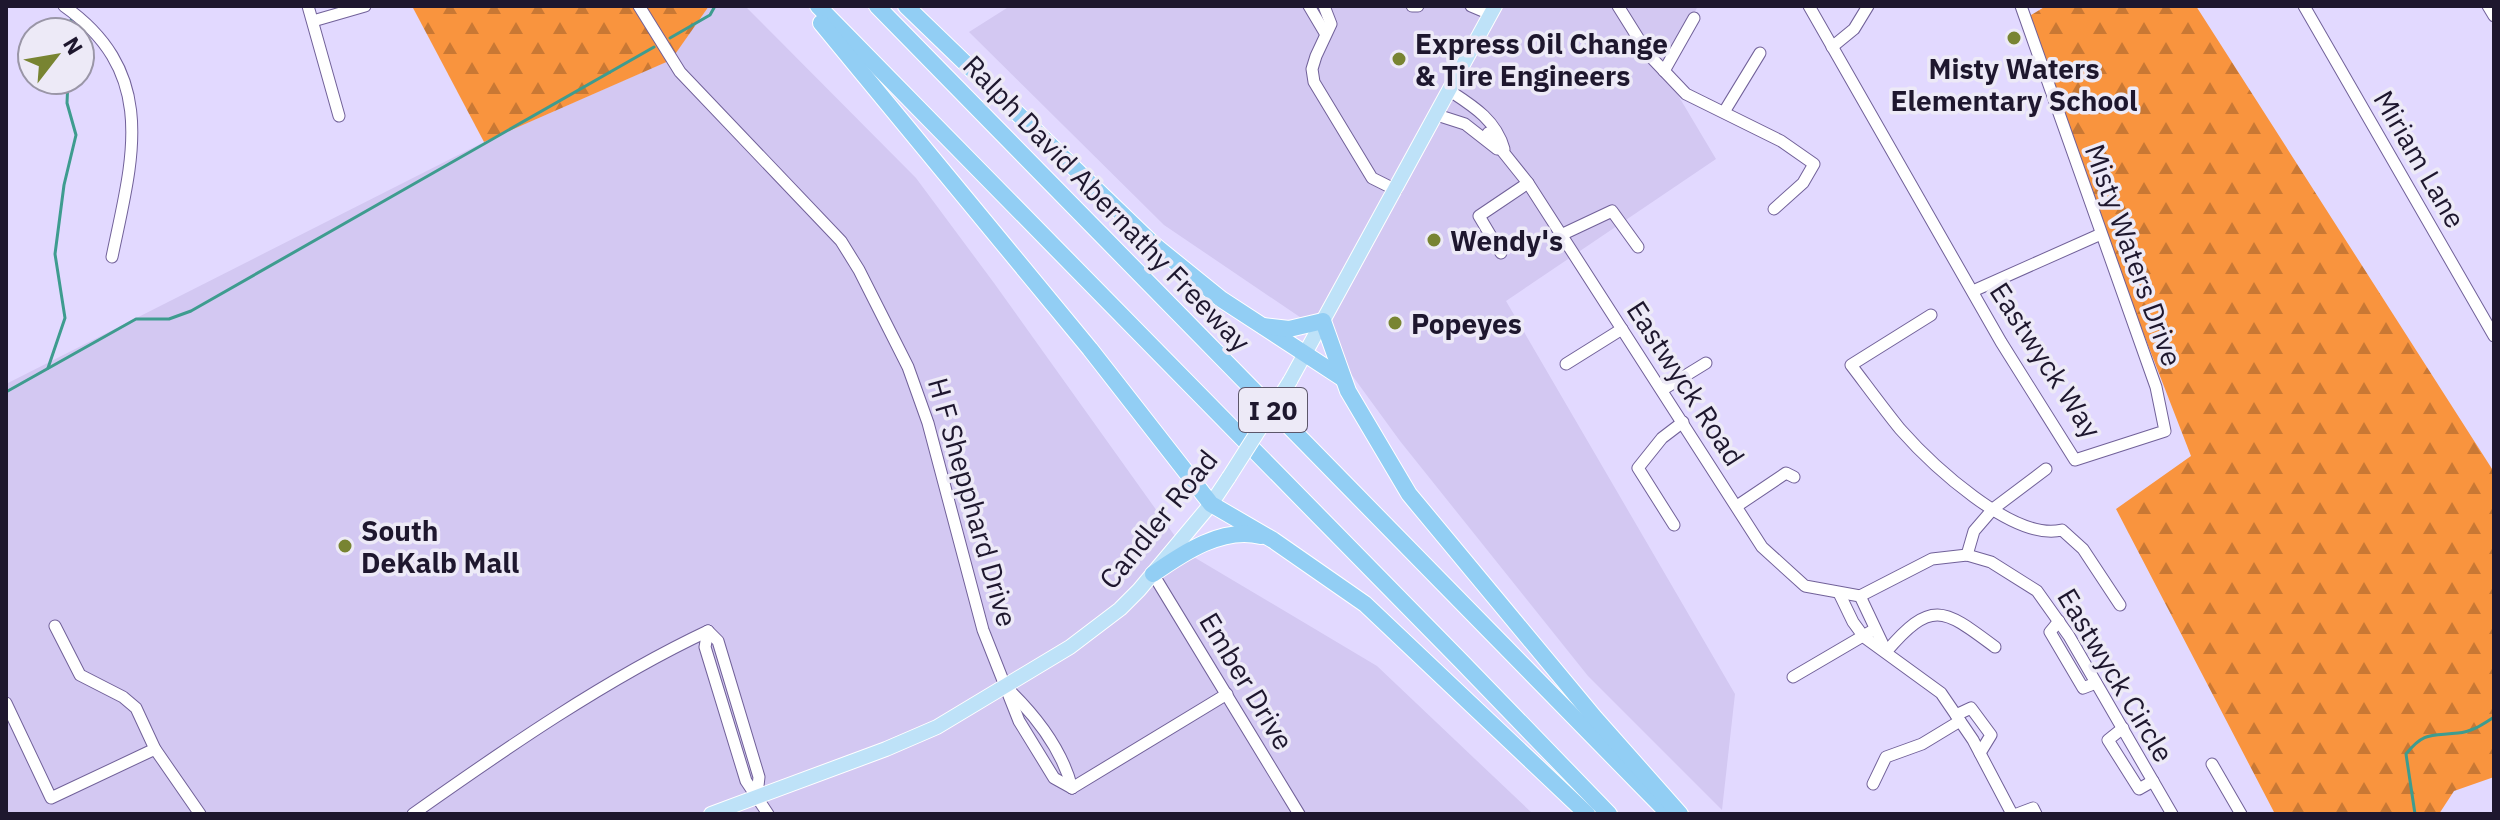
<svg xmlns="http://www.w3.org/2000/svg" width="2500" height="820" viewBox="0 0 2500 820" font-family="'IBM Plex Sans',sans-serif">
  <defs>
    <pattern id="forest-firs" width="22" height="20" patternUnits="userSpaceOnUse" patternTransform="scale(2)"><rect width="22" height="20" fill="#f9943e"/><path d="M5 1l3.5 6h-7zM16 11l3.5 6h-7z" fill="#c97834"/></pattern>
  </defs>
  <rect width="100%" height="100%" fill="#e2d9ff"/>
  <g fill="#d3c8f2">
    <polygon points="709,6 745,6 916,178 994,283 1187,553 1377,666 1533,814 6,814 6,384 484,142 670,60"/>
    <polygon points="1010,6 1698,6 1663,70 1716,159 1506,301 1735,694 1722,810 1588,676 1400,441 1319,330 1164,225 969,32"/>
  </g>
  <g fill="url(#forest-firs)">
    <polygon points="412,6 709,6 671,60 484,142"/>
    <polygon points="2046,6 2196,6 2494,472 2494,777 2454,791 2439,814 2275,814 2116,509 2191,456 2108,242 2026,18"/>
  </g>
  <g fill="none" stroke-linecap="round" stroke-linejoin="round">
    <g stroke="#3e9c8f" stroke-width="3">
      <polyline points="70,32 71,20"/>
      <polyline points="670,38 710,15 715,6"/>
      <polyline points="48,368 65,318 55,254 64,185 76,135 67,103 68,80"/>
      <polyline points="6,392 136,319 169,319 191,311 654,47"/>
      <path d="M2415,814L2406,754C2424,731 2432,736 2458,733C2472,732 2483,724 2494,717"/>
    </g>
    <g stroke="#716199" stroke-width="13">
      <g id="minor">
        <path d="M64,6C160,74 132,160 112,257"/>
        <polyline points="308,6 339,116"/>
        <polyline points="639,6 680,72 841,241 859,270 908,367 928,423 983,630 1019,721 1054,778 1072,788"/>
        <polyline points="1309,6 1325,33"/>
        <polyline points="1324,6 1331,24 1316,56 1312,69 1314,82 1372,178 1396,190"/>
        <polyline points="1412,6 1418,6"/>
        <polyline points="1471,6 1490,14"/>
        <polyline points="1618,6 1648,54 1686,94 1781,141 1814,164 1803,183 1774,209"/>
        <polyline points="1809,6 2001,342 2075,460 2165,431 2156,387 2021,6"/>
        <polyline points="2304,6 2494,336"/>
        <polyline points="2488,6 2494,16"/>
        <polyline points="313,21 365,6"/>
        <polyline points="1832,47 1854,29 1868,6"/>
        <polyline points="1664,71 1694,18"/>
        <path d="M1450,91C1473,106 1496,120 1504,149"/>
        <polyline points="1724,112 1760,53"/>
        <polyline points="1437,115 1465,124 1497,149"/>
        <polyline points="1488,133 1528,183 1762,547 1805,586 1860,596 1932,559 1967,555 1991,562 2037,591 2069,636 2172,814"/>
        <polyline points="1561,235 1612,211 1638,247"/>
        <polyline points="1501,253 1479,216 1528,183"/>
        <polyline points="1973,291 2101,234"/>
        <path d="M1931,315L1851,365C1867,386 1883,408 1900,429C1930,463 2013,542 2062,530L2083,549L2120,605"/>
        <polyline points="1566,364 1622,329"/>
        <polyline points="1662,390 1706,363"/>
        <polyline points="1737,506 1786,473 1794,477"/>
        <polyline points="1674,525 1638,468 1662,438 1683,422"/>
        <polyline points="1967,555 1974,531 1993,509 2046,469"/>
        <polyline points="1153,574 1299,814"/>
        <polyline points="1839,593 1853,622 1864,637 1941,693 1973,740 2012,814"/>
        <polyline points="1860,596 1886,651"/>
        <polyline points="2059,621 2050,632 2083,688 2096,683"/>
        <polyline points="55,626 80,675 123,697 136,708 155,749 200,814"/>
        <polyline points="708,631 705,647 746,781 768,814"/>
        <polyline points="708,631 718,641 759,777 757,795"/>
        <path d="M1886,652C1932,598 1944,609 1995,647"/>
        <polyline points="1793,677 1875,629"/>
        <path d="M1008,689C1037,717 1062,749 1072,788"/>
        <polyline points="6,703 51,798 155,749"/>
        <polyline points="1956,715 1971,708 1991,735 1980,753"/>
        <polyline points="2123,728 2108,740 2139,789 2153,781"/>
        <polyline points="2212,764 2241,814"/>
        <polyline points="1873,784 1886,757 1922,744 1960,721"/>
        <polyline points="1072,788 1227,694"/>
        <path d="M413,814C505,749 606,679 708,631"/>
        <polyline points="2017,814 2033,808 2036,814"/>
      </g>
    </g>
    <g stroke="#fff" stroke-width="16">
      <g id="major">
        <polyline points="1290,381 1495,6"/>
        <polyline points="711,814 886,749 937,727 1070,647 1120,609 1139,590 1211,504 1229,477"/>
      </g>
    </g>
    <g stroke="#fff" stroke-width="18">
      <g id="highway">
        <polyline points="818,6 1461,661 1609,814"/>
        <polyline points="877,6 1669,814"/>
        <polyline points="906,6 1153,244 1221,299 1342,378"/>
        <polyline points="821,23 1090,349 1211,504 1273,540 1365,604 1587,814"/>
        <polyline points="1263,326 1289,329 1323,321 1348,391 1409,494 1595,718 1680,814"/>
        <path d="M1153,574C1183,553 1223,526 1261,536"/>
      </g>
    </g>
    <use href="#minor" stroke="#fff" stroke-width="11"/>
    <use href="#major" stroke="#bee2f8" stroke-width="14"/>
    <use href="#highway" stroke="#92cef4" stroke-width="16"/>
    <g stroke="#fff" stroke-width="16" stroke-linecap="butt">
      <polyline id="major-bridge" points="1229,477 1290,381"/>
    </g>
    <use href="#major-bridge" stroke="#bee2f8" stroke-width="14"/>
  </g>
  <g fill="#788432" stroke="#edeaf7" stroke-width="3">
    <circle cx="2014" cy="38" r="8"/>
    <circle cx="1399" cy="59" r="8"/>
    <circle cx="1434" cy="240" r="8"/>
    <circle cx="1395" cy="323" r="8"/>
    <circle cx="345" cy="546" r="8"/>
  </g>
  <g text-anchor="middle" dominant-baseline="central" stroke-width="7" stroke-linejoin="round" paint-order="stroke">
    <rect fill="#edeaf7" stroke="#5c566a" stroke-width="2" x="1239" y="388" width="68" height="44" rx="6"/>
    <g font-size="26" font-weight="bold" fill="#1e172e">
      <text x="1273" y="410">I 20</text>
    </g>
    <g font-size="28" font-weight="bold" fill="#1e172e" stroke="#edeaf7" text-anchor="start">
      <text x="1415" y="43">Express Oil Change<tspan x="1415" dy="32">&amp; Tire Engineers</tspan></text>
      <text x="2014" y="68" text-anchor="middle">Misty Waters<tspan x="2014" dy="32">Elementary School</tspan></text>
      <text x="1450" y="240">Wendy's</text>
      <text x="1411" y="323">Popeyes</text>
      <text x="361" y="530">South<tspan x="361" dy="32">DeKalb Mall</tspan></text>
    </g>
    <g font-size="28" fill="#1e172e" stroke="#edeaf7">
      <text transform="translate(2420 159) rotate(60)">Miriam Lane</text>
      <text transform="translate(1107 203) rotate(46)">Ralph David Abernathy Freeway</text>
      <text transform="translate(2134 255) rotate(70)">Misty Waters Drive</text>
      <text transform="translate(2046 360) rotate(57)">Eastwyck Way</text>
      <text transform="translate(1686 383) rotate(57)">Eastwyck Road</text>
      <text transform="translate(973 502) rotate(74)">H F Shepphard Drive</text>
      <text transform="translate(1158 519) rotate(-51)">Candler Road</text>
      <text transform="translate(2116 675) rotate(59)">Eastwyck Circle</text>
      <text transform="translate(1247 681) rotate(59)">Ember Drive</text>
    </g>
  </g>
  <rect width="2500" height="820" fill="none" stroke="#1e172e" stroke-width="16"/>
  <g transform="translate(56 56) rotate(59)"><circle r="38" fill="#edeaf7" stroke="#9a96a7" stroke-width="2"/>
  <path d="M0-6L14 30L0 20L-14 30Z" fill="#788432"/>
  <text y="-12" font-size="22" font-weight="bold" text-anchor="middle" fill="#1e172e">N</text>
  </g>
</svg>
